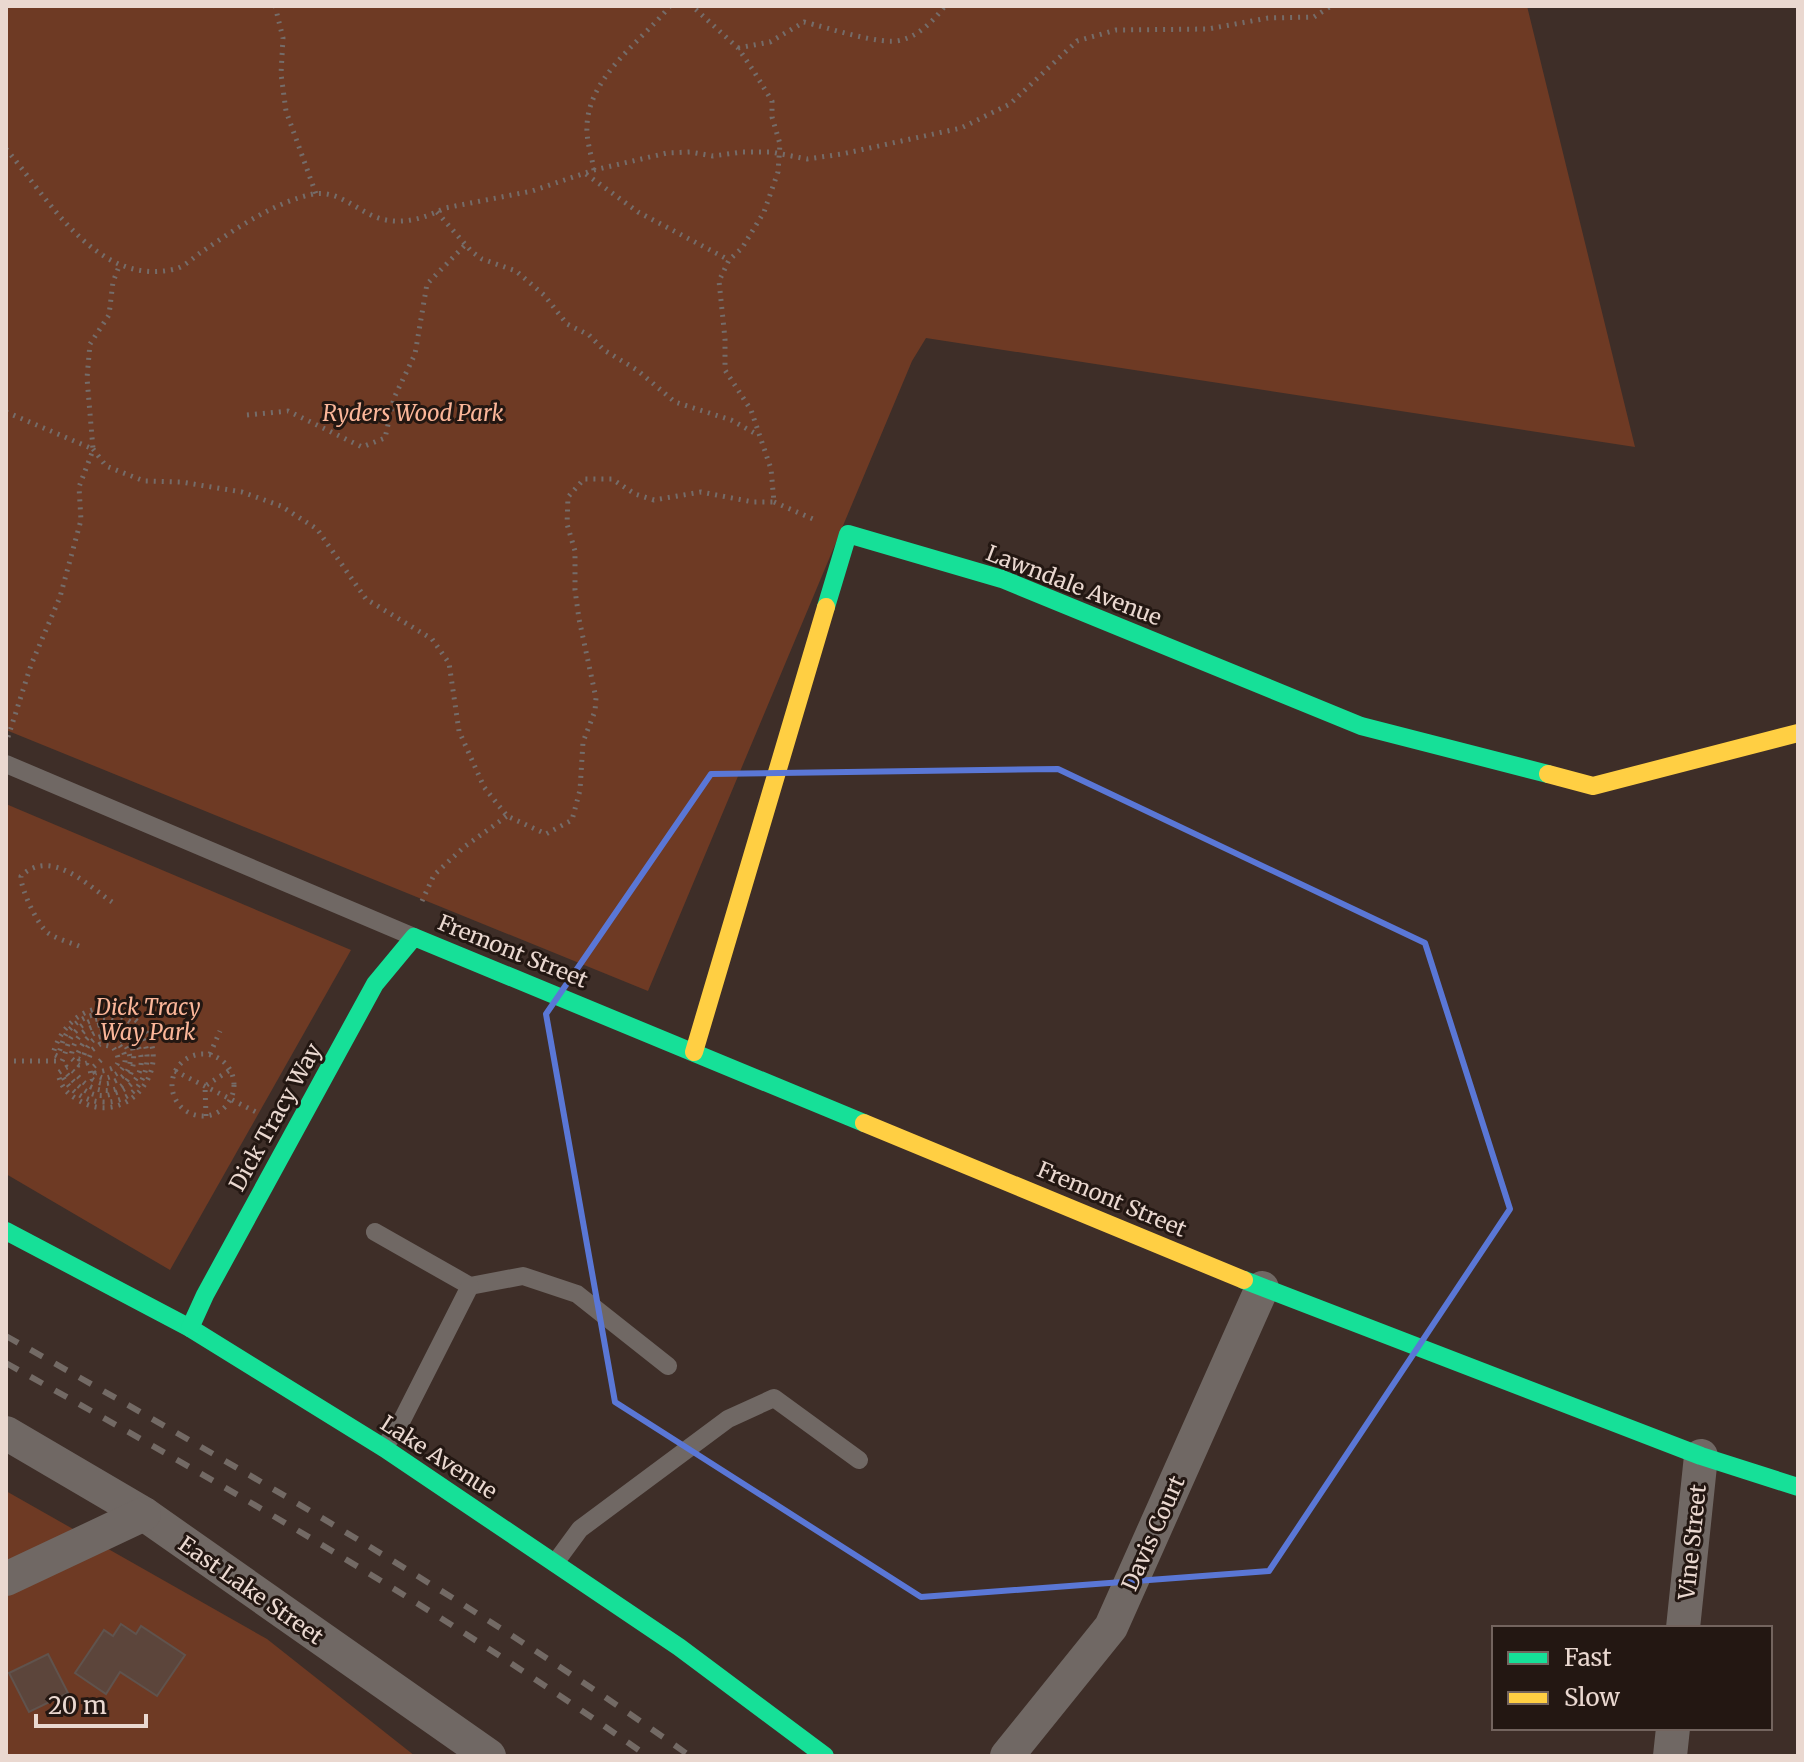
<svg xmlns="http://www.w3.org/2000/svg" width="1804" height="1762" viewBox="0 0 1804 1762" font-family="Merriweather,serif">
  <rect width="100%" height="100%" fill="#3e2e28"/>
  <g fill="#6e3a24">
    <polygon points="6,6 1527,6 1635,447 926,338 912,361 648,991 6,730"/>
    <polygon points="6,804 351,950 170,1270 6,1174"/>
    <polygon points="6,1491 267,1639 415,1756 6,1756"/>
  </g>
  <g fill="#5c453b" stroke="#60534d" stroke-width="2">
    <polygon points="121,1624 136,1634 141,1626 185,1655 157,1696 120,1672 106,1694 75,1673 104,1630 113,1636"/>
    <polygon points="48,1654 68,1693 29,1712 9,1673"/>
  </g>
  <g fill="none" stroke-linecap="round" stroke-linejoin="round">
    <g stroke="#756c69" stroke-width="5" stroke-dasharray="2 6" stroke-linecap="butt">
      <polyline points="275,6 283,38 281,74 286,111 316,194"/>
      <path d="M738,48L770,42L804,22C826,27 881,46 901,40C919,36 934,20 945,6"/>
      <path d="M6,149C48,198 97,288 175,269C184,267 193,258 200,253C234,230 272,203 313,194C341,189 361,216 386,220C407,224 427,217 445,208L532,191L594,170L667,153L690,152L713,156L742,152H771L807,159L842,154L961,128L1010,104L1077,41L1116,30L1208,29L1268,18L1314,17L1331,6"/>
      <path d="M594,170C592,158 588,146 587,133C584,79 640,43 670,6"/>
      <polyline points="586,174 638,212 729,260"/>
      <polyline points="437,212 471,251 482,259 516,271 544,295 567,324 589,335 604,350 637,370 675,402 731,420 758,435"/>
      <polyline points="6,412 93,449 87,378 90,344 109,315 113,282 120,264"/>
      <polyline points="247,415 288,411 362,447 385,438 394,398 415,354 427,284 465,245"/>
      <polyline points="93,449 106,466 144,481 181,482 242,492 281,506 317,529 366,599 432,639 449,663 459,731 484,787 507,816 546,834 572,820 580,790 583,742 595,711 596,698 579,619 575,590 575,551 567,524 568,497 584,479 612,479 635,494 654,500 701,492 753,502 774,502 771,469 751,410 725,370 725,339 719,281 729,260 742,248 764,212 778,172 780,144 772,117 772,101 753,70 738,48 692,6"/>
      <polyline points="774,502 813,519"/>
      <polyline points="8,737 31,665 60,597 81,520 79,487 93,450"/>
      <polyline points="422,901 434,875 464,847 507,816"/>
      <path d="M79,946C69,942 57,939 48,933C38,926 20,888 21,876C51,848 86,884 112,902"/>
      <circle cx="203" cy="1085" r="31"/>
      <polyline points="210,1054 220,1031"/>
      <path d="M6,1061H62C67,1051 67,1040 75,1032C117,986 176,1073 115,1093C94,1101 80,1089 67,1074L63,1077C71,1092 85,1101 102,1102C161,1105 163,1012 102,1014C90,1014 78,1020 70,1029C62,1037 62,1048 57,1056L53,1054C62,1019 99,993 133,1018C184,1057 129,1135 75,1098C65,1092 60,1084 58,1073L67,1067C77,1072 80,1082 91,1087C149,1111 147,1003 90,1028C78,1033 72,1046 71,1058L79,1065L87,1063L92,1050L100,1044L113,1047C128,1070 107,1069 95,1073C100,1078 104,1080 112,1076C149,1061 97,1007 83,1058L79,1059L77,1056C98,996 158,1062 115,1081C107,1085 99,1084 92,1079L90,1070L101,1060"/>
      <polyline points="175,1071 260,1114"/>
      <polyline points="206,1116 205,1086 230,1070"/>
    </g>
    <g stroke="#706864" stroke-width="18">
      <polyline points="6,764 414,937"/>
      <polyline points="375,1232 470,1286 523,1276 577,1294 668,1366"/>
      <polyline points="384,1448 402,1420 470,1286"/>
      <polyline points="555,1563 580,1529 728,1419 774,1398 859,1460"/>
    </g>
    <g stroke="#706864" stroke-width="34">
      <polyline points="6,1433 144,1514 489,1756"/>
      <polyline points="6,1579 144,1514"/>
      <polyline points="1683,1628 1701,1456"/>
      <polyline points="1007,1756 1111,1627 1262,1288"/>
      <polyline points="1670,1756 1673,1728"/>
    </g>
    <g stroke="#16e098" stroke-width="18">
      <polyline points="826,607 848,534 1002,579 1361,726 1548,774"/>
      <polyline points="6,1231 190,1328 384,1448 679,1647 825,1756"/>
      <polyline points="1244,1280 1701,1456 1798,1487"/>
      <polyline points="190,1328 205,1295 375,984 414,937 864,1123"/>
    </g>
    <g stroke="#ffcf43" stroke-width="18">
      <polyline points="1548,774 1593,786 1798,733"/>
      <polyline points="694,1052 826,607"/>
      <polyline points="864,1123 1244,1280"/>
    </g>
    <g stroke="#736a65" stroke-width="6" stroke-dasharray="14 14" stroke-linecap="butt">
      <path d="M6,1336C239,1467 472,1601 690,1756"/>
      <path d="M6,1363C224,1485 443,1611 647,1756"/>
    </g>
  </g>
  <path fill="none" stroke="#5a77d6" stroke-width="6" stroke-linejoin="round" d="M1058,769L1425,943L1510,1209L1269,1571L921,1597L615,1402L546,1014L711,774Z"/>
  <g text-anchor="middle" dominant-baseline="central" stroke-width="6" stroke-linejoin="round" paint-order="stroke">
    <g font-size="22" font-style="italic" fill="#fbb699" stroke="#231712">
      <text x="413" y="413">Ryders Wood Park</text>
      <text x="148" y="1007">Dick Tracy<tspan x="148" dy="25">Way Park</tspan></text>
    </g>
    <g font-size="22" fill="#ead8d0" stroke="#231712">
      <text transform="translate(1074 585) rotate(21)">Lawndale Avenue</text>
      <text transform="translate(513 951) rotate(22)">Fremont Street</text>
      <text transform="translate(275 1117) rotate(-61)">Dick Tracy Way</text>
      <text transform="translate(1112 1199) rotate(23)">Fremont Street</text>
      <text transform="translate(439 1457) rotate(33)">Lake Avenue</text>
      <text transform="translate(1153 1533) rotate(-66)">Davis Court</text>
      <text transform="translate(1692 1542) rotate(-84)">Vine Street</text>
      <text transform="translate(251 1590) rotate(35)">East Lake Street</text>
    </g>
  </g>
  <rect width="1804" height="1762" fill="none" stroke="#ead8d0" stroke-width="16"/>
  <rect x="1492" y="1626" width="280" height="104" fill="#231712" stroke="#73645e" stroke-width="2"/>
  <rect x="1508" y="1652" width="40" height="12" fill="#16e098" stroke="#73645e" stroke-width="2"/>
  <text x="1564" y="1666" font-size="24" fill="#ead8d0">Fast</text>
  <rect x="1508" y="1692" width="40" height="12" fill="#ffcf43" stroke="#73645e" stroke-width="2"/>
  <text x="1564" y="1706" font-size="24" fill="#ead8d0">Slow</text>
  <path d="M36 1714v12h110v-12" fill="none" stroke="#ead8d0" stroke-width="4"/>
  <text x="48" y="1714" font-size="24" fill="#ead8d0" stroke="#231712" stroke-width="6" paint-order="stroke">20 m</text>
</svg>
